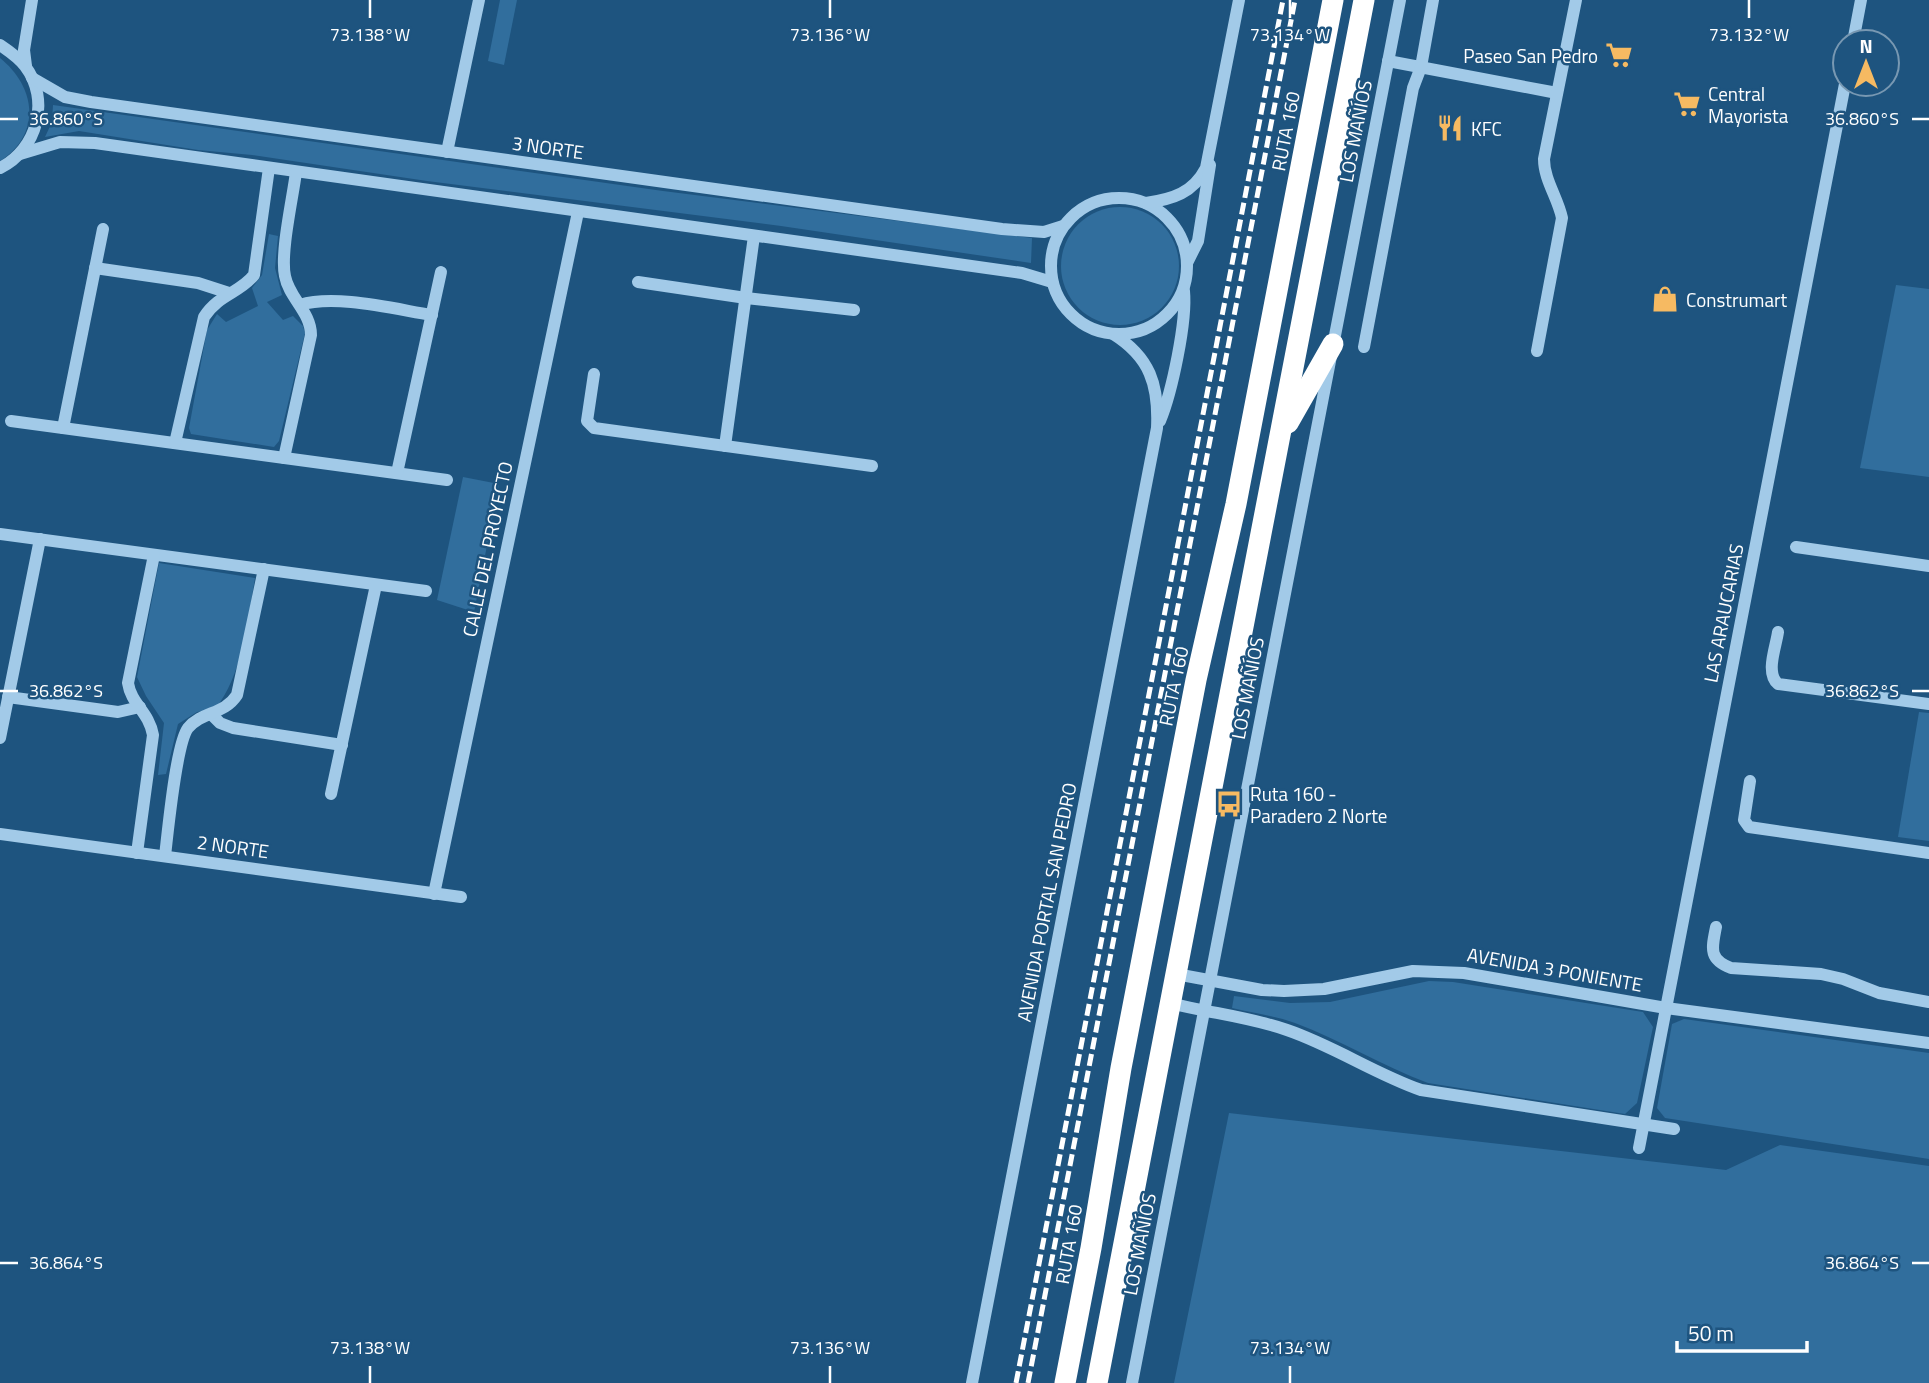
<svg xmlns="http://www.w3.org/2000/svg" width="1929" height="1383" viewBox="0 0 1929 1383" font-family="'Titillium Web',sans-serif">
  <rect width="100%" height="100%" fill="#1e547f"/>
  <g fill="#316e9d">
    <polygon points="500,0 517,0 504,65 488,61"/>
    <path d="M0,58C36,87 42,134 0,161Z"/>
    <polygon points="53,105 663,191 1032,238 1031,263 781,226 427,181 252,155 198,150 79,131 45,137 52,122"/>
    <circle cx="1120" cy="266" r="59"/>
    <polygon points="269,234 278,236 275,268 282,295 267,302 283,320 293,316 303,326 305,333 279,441 274,447 191,434 189,428 207,330 217,314 226,322 258,306 252,288 262,275"/>
    <polygon points="1896,285 1929,289 1929,477 1860,468"/>
    <polygon points="463,477 499,484 474,612 437,600"/>
    <path d="M159,563L255,578C248,619 242,677 215,709L197,712L178,724L166,774L158,775L164,723L146,696L137,677Z"/>
    <polygon points="1919,712 1929,713 1929,841 1898,837"/>
    <path d="M1429,981L1453,982L1643,1012L1653,1027L1637,1103L1625,1114L1428,1083C1382,1066 1341,1040 1295,1023C1275,1016 1253,1013 1232,1008L1234,996L1290,1003L1330,1002Z"/>
    <polygon points="1684,1019 1929,1053 1929,1159 1665,1118 1657,1108 1672,1024"/>
    <polygon points="1229,1113 1726,1170 1780,1145 1929,1166 1929,1383 1174,1383"/>
  </g>
  <g fill="none" stroke-linecap="round" stroke-linejoin="round">
    <g stroke="#a2cae8" stroke-width="12">
      <polyline points="1853,42 1861,0"/>
      <path d="M0,45C9,51 18,57 25,66C51,100 37,150 0,168"/>
      <polyline points="1388,61 1557,93"/>
      <polyline points="26,66 24,50 32,0"/>
      <polyline points="32,78 65,97 91,102 1002,229 1044,232 1063,226"/>
      <polyline points="447,152 479,0"/>
      <polyline points="20,154 60,142 95,143 1022,273 1052,282"/>
      <circle cx="1119" cy="266" r="68"/>
      <path d="M1146,203C1173,199 1193,193 1206,168L1239,0"/>
      <polyline points="1187,263 1198,241 1210,165"/>
      <polyline points="95,268 198,283 229,293"/>
      <polyline points="638,282 746,298 854,310"/>
      <path d="M300,305C335,294 394,309 432,315"/>
      <polyline points="1364,347 1413,88 1421,67 1433,0"/>
      <path d="M1537,351L1562,218C1558,198 1544,180 1544,159L1576,0"/>
      <polyline points="594,374 587,421 594,428 872,466"/>
      <polyline points="11,421 447,480"/>
      <path d="M1160,421C1172,392 1187,321 1184,291"/>
      <polyline points="63,428 103,229"/>
      <path d="M175,443L204,317C219,294 240,293 254,275L269,168"/>
      <polyline points="725,446 754,236"/>
      <path d="M284,458L311,335C311,312 289,298 285,276C280,253 293,197 296,172"/>
      <polyline points="397,473 441,272"/>
      <polyline points="0,534 426,591"/>
      <polyline points="1796,547 1929,566"/>
      <path d="M1778,632C1776,647 1765,673 1778,684L1929,704"/>
      <polyline points="8,697 118,712 140,707"/>
      <polyline points="211,714 220,723 233,728 342,745"/>
      <polyline points="0,738 40,539"/>
      <polyline points="1750,781 1744,820 1749,827 1929,853"/>
      <polyline points="331,794 376,585"/>
      <polyline points="0,834 461,897"/>
      <path d="M137,853L153,735C149,712 131,704 128,683L154,555"/>
      <path d="M165,856C168,831 176,744 188,728C202,711 224,715 237,695L264,569"/>
      <polyline points="434,894 578,212"/>
      <path d="M1716,927C1712,948 1708,959 1731,968L1821,974L1843,979L1879,993L1929,1002"/>
      <polyline points="1176,974 1262,990 1284,991 1324,989 1413,971 1464,973 1666,1008 1929,1043"/>
      <path d="M1170,1003C1209,1013 1250,1017 1287,1030C1334,1046 1375,1074 1421,1090L1674,1129"/>
      <polyline points="1639,1148 1845,84"/>
      <path d="M972,1383L1157,428C1159,385 1150,357 1113,334"/>
      <polyline points="1132,1383 1400,0"/>
    </g>
    <g stroke="#fff" stroke-width="21">
      <polyline points="1288,423 1333,344"/>
      <polyline points="1065,1383 1091,1248 1121,1068 1196,680 1236,504 1333,0"/>
      <polyline points="1097,1383 1364,0"/>
    </g>
    <g stroke="#fff" stroke-width="5" stroke-dasharray="12 5" stroke-linecap="butt">
      <polyline points="1016,1383 1283,0"/>
      <polyline points="1028,1383 1295,0"/>
    </g>
  </g>
  <path fill="none" stroke="#fff" stroke-width="2.5" d="M370,0V18M830,0V18M1290,0V18M1749,0V18M0,119H18M1912,119H1929M0,691H18M1912,691H1929M0,1263H18M1912,1263H1929M370,1366V1383M830,1366V1383M1290,1366V1383"/>
  <defs>
    <g id="supermarket-bare" transform="scale(2.1)"><path d="M-6-5.5h2.5l.6 2H6L4.5 2H-2.5L-4.4-4H-6ZM-1.5 3.2a1.3 1.3 0 1 0 .1 0ZM3 3.2a1.3 1.3 0 1 0 .1 0Z" fill="#f6ba62" stroke="#1e547f" stroke-width="2.5" paint-order="stroke"/></g>
    <g id="restaurant-bare" transform="scale(2.1)"><path d="M-5-6h1v4h1v-4h1v4h1v-4h1v5L-1.5 .5V6h-2V.5L-5-1ZM5-6V6H3V1.5H1.5Q1.5-4 5-6Z" fill="#f6ba62" stroke="#1e547f" stroke-width="2.5" paint-order="stroke"/></g>
    <g id="shop-bare" transform="scale(2.1)"><path d="M-5-2.5h2.3a2.7 3.5 0 0 1 5.4 0H5L5.5 6h-11ZM-1.5-2.5h3a1.5 2.3 0 0 0-3 0Z" fill="#f6ba62" stroke="#1e547f" stroke-width="2.5" paint-order="stroke"/></g>
    <g id="bus-bare" transform="scale(2.1)"><path d="M-5-6H5V4H4V6H2V4H-2V6H-4V4H-5ZM-3.5-4V0h7V-4ZM-3.5 1.2v1.5H-2V1.2ZM2 1.2v1.5H3.5V1.2Z" fill="#f6ba62" stroke="#1e547f" stroke-width="2.5" paint-order="stroke"/></g>
  </defs>
  <g fill-rule="evenodd">
    <use href="#supermarket-bare" x="1619" y="55"/>
    <use href="#supermarket-bare" x="1687" y="104"/>
    <use href="#restaurant-bare" x="1450" y="128"/>
    <use href="#shop-bare" x="1665" y="299"/>
    <use href="#bus-bare" x="1229" y="804"/>
  </g>
  <g text-anchor="middle" dominant-baseline="central" stroke-width="5" stroke-linejoin="round" paint-order="stroke">
    <g font-size="19" fill="#fff" stroke="#1e547f" text-anchor="start">
      <text x="1598" y="55" text-anchor="end">Paseo San Pedro</text>
      <text x="1708" y="93">Central<tspan x="1708" dy="22">Mayorista</tspan></text>
      <text x="1471" y="128">KFC</text>
      <text x="1686" y="299">Construmart</text>
      <text x="1250" y="793">Ruta 160 -<tspan x="1250" dy="22">Paradero 2 Norte</tspan></text>
    </g>
    <g font-size="19" fill="#fff" stroke="#1e547f">
      <text transform="translate(1285 131) rotate(-79)">RUTA 160</text>
      <text transform="translate(1355 131) rotate(-79)">LOS MAÑÍOS</text>
      <text transform="translate(548 147) rotate(8)">3 NORTE</text>
      <text transform="translate(487 549) rotate(-78)">CALLE DEL PROYECTO</text>
      <text transform="translate(1723 613) rotate(-79)">LAS ARAUCARIAS</text>
      <text transform="translate(1173 686) rotate(-78)">RUTA 160</text>
      <text transform="translate(1247 688) rotate(-79)">LOS MAÑÍOS</text>
      <text transform="translate(233 846) rotate(8)">2 NORTE</text>
      <text transform="translate(1046 902) rotate(-79)">AVENIDA PORTAL SAN PEDRO</text>
      <text transform="translate(1555 969) rotate(10)">AVENIDA 3 PONIENTE</text>
      <text transform="translate(1068 1244) rotate(-80)">RUTA 160</text>
      <text transform="translate(1139 1244) rotate(-79)">LOS MAÑÍOS</text>
    </g>
  </g>
  <g font-size="18" text-anchor="middle" fill="#fff" stroke="#1e547f" stroke-width="5" stroke-linejoin="round" paint-order="stroke">
    <text x="370" y="41">73.138°W</text>
    <text x="830" y="41">73.136°W</text>
    <text x="1290" y="41">73.134°W</text>
    <text x="1749" y="41">73.132°W</text>
    <text x="66" y="125">36.860°S</text>
    <text x="1862" y="125">36.860°S</text>
    <text x="66" y="697">36.862°S</text>
    <text x="1862" y="697">36.862°S</text>
    <text x="66" y="1269">36.864°S</text>
    <text x="1862" y="1269">36.864°S</text>
    <text x="370" y="1354">73.138°W</text>
    <text x="830" y="1354">73.136°W</text>
    <text x="1290" y="1354">73.134°W</text>
  </g>
  <g transform="translate(1866 63)"><circle r="33" fill="#1e547f" stroke="#7898b2" stroke-width="2"/>
  <path d="M0-5L12 26L0 18L-12 26Z" fill="#f6ba62"/>
  <text y="-10" font-size="19" font-weight="bold" text-anchor="middle" fill="#ffffff">N</text>
  </g>
  <path d="M1677 1341v10h130v-10" fill="none" stroke="#ffffff" stroke-width="3.5"/>
  <text x="1688" y="1341" font-size="21" fill="#ffffff" stroke="#1e547f" stroke-width="5" paint-order="stroke">50 m</text>
</svg>
